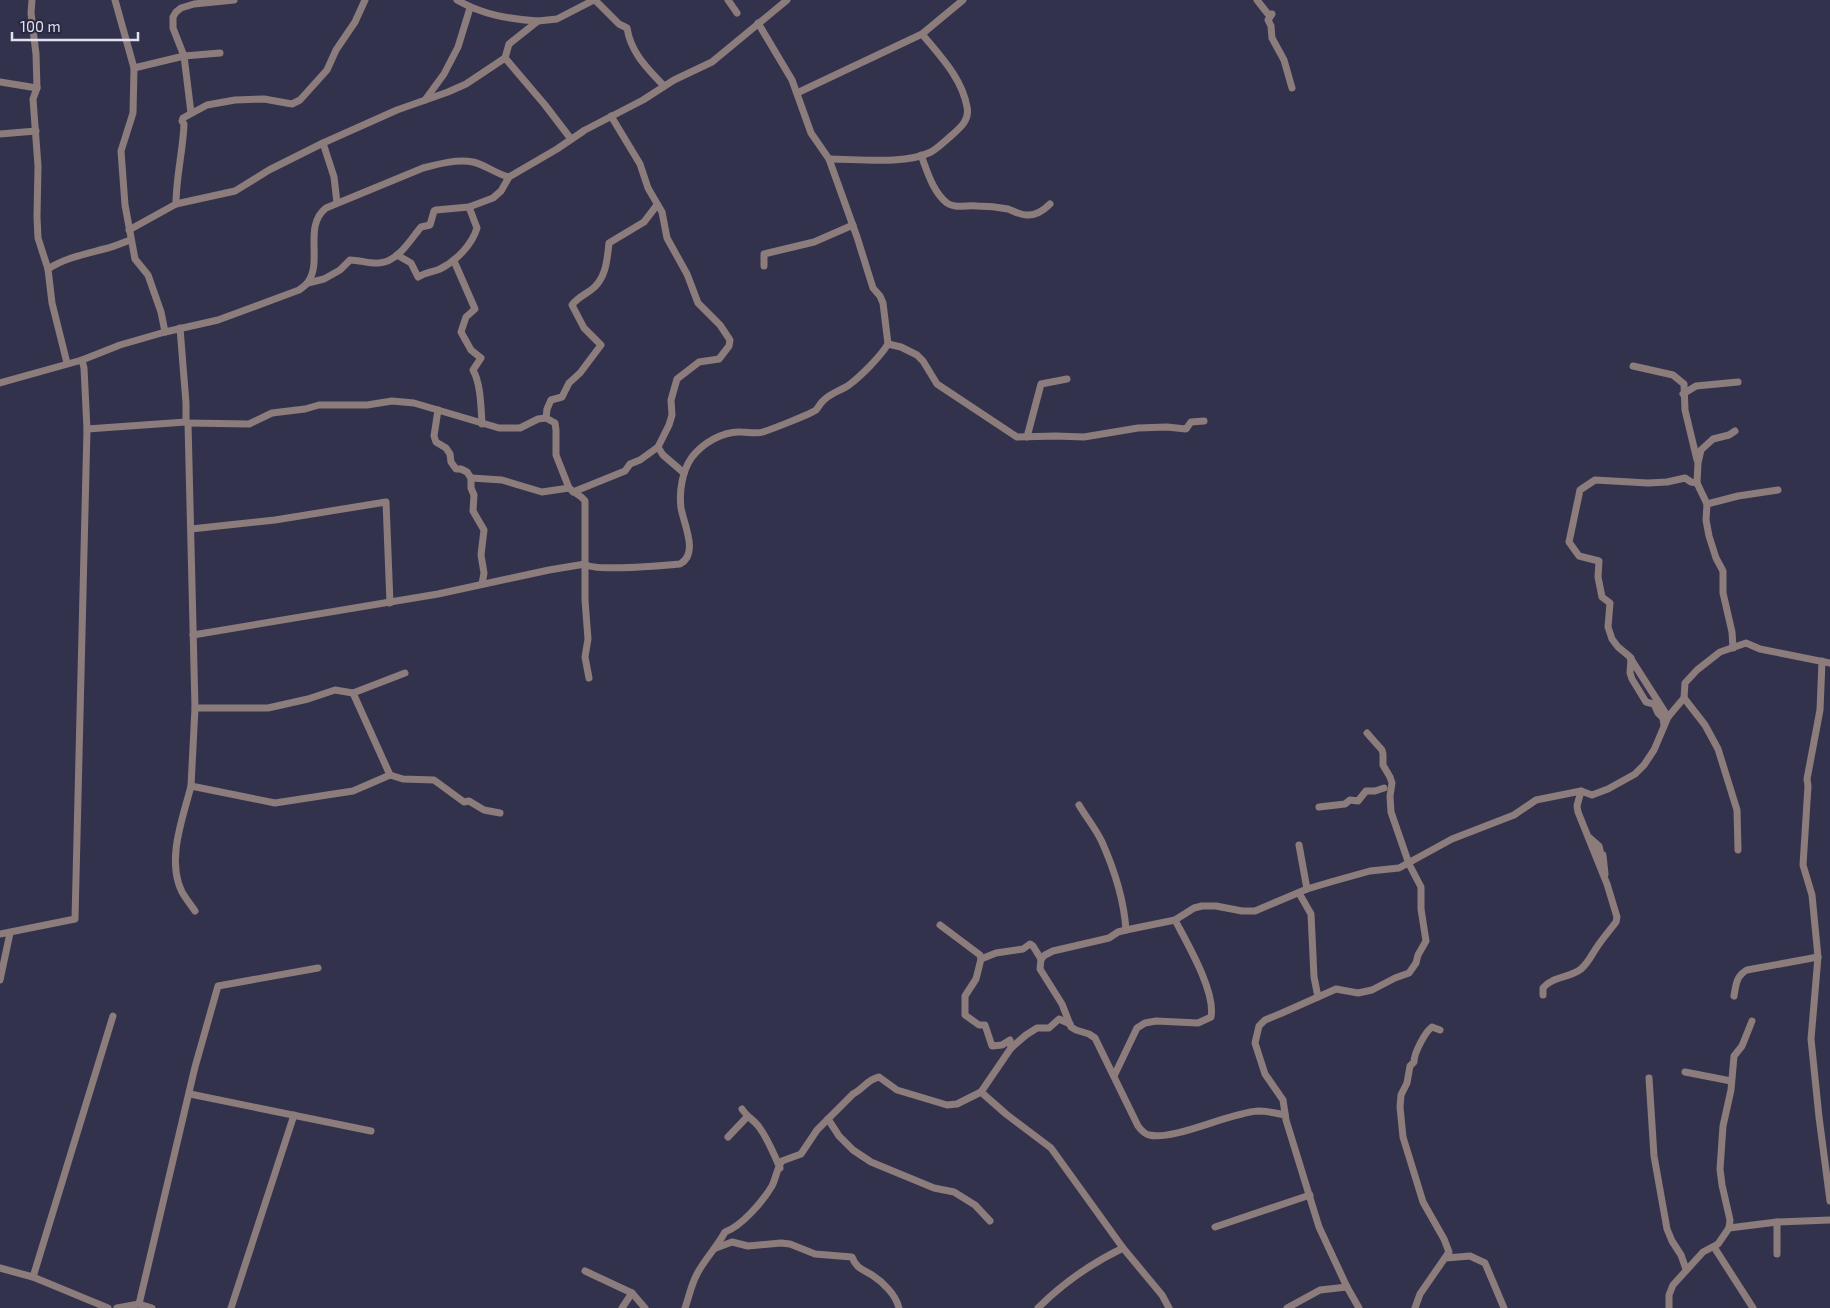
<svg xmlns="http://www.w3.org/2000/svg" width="1830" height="1308" viewBox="0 0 1830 1308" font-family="'Exo 2',sans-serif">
  <rect width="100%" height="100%" fill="#33324c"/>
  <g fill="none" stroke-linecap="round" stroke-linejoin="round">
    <g stroke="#8c7c7b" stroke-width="7">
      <polyline points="32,0 31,13 36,54 37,88 33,99 38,166 37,217 38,238 48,269 52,303 67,363"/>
      <polyline points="115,0 134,68 133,113 121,151 125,205 135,259 148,275 161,312 165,332"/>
      <path d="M457,0C483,15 509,19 538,21"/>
      <path d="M595,0L619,24L627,28C631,53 647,68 664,86"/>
      <polyline points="728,0 737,13"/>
      <polyline points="1257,0 1268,14 1272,14 1268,20 1271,26 1272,38 1284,60 1292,88"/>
      <polyline points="505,58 545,105 571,139"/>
      <polyline points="134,68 184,56 220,53"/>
      <polyline points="0,82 37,88"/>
      <polyline points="797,93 922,34"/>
      <polyline points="425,100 444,74 458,47 470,8"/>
      <polyline points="191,113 184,56 173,28 173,17 176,12 181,8 194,4 234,0"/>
      <polyline points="0,134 36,131"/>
      <polyline points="323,143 334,177 337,203"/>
      <path d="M921,155C927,171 933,192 947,203C955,209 967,205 977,206C987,206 998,207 1008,209C1014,211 1020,215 1026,215C1036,216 1044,210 1050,204"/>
      <path d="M829,159C858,159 905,165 931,152C938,148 945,141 952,135C960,128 970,120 967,107C962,78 940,56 922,34L963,0"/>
      <path d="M176,204C176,177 183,151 184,124L182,121L183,118L207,105L235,100L264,99L292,104L300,100L327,70L336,50L355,22L365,0"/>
      <polyline points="129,230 176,204 235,191 269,170 323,143 397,110 448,92 466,84 505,58 509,44 538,21 557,19 594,0"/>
      <path d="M397,255L411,263L418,277C426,272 433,272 440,269C456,261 472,245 477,228L469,207"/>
      <path d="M454,261L475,309L466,317L461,332L471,350L481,358L473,370C481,384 481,409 482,424"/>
      <polyline points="764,266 764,254 814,242 853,225"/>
      <path d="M48,269C65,258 85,254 104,249C113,247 122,243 130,240"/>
      <path d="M308,283L324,279L340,270L350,260C360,260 370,264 379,263C398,262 410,240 421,227L430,225L434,211L436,210L469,207L493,198L501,191L509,177L557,149L585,130L643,100L674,80L712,62L787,0"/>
      <polyline points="180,328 186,403 186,422 188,423 195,708 191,786 275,803 353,791 390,775 353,693"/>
      <polyline points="888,344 901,347 917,355 923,361 937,384 1017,437 1056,436 1084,437 1138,428 1167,427 1186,429 1191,422 1204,421"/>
      <polyline points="1633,366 1673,375 1684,384 1685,410 1697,460"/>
      <path d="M0,383L82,360L120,345L165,332L218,320L299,290C302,288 306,285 308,282C323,261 303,226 326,208L423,168C438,164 457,159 473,162C486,165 496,174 509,177"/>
      <polyline points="1683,394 1696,386 1738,382"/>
      <polyline points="438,410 434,436 436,442 446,448 450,454 451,462 456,469 461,469 467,472 471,478 471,488 474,495 473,511 484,530 481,555 484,573 482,584"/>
      <path d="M546,418L547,409L551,400L562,397L569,383L580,373L601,345L584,328L572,305C576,299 584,295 591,290C606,279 607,261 609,243L644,222L657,205"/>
      <path d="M188,423L249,424L272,413L305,409L319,405H367L392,401L414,403L499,428H520L538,419L546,418L555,423L556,430V455L569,488C575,494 581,495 585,501V600L588,639L585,657L589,678"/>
      <polyline points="87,429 186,422"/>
      <polyline points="1027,437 1041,384 1067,379"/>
      <polyline points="658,447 663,455 684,473"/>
      <polyline points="471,478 502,480 542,492 569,488"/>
      <polyline points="573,492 625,471 630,464 640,460 658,447 669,425 672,415 671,400 677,379 699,362 719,359 729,346 730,340 720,325 698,303 687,274 667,238 662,212 648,188 640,164 611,116"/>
      <polyline points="1707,504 1738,496 1778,490"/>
      <polyline points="191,529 275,520 386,502 390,603"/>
      <path d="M193,635L438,594L549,570L585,564C593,572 665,565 680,564C699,554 684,525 681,508C679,492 682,471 692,457C703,443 723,431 741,432C748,432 757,434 763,432C772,429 811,414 816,410C819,407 820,403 823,401C830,393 840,391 849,385C861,376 880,357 888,344L883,303L880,296L873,288L857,237L829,159L811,133L792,80L758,23"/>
      <polyline points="1733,648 1732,632 1723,593 1723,571 1716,558 1709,536 1706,520 1707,504 1697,483 1698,463 1701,450 1713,439 1729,435 1735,431"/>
      <polyline points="1631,658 1630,673 1632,679 1646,702 1654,704 1658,713 1663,718 1664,725"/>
      <polyline points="1822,661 1820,710 1807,779 1808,786 1803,865 1812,895 1818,957 1811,1039 1819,1117 1830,1201"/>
      <polyline points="1684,698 1705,725 1718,749 1737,810 1738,850"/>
      <polyline points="195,708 268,708 308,699 335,690 353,693 405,673"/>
      <polyline points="1668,717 1629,656 1618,647 1612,639 1608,627 1610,603 1602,597 1598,577 1599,561 1579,556 1569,542 1580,490 1595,480 1648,483 1667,482 1685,478 1691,482 1697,483"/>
      <polyline points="390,775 403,779 434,780 464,802 469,801 484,810 500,813"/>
      <path d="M191,786C183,818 166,860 182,892C186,899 191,905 195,911"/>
      <path d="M1079,805C1086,817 1096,829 1102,842C1114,869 1124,900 1126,930"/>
      <polyline points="1319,807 1345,804 1350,800 1358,801 1366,791 1375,791 1384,788"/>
      <polyline points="1590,838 1599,846 1601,854 1603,855 1605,874"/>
      <polyline points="1299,845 1307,889"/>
      <polyline points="1299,893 1311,914 1314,977 1318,997"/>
      <polyline points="940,925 980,955 981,959 976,979 965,996 965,1015 979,1025 985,1025 992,1046 1002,1045 1010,1040 1011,1048"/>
      <polyline points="0,934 75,919 87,429 84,368 82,360"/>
      <polyline points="981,959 996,953 1023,949 1030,944 1033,946 1041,959"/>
      <polyline points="0,980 10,933"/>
      <path d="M1543,995V988C1553,976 1570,978 1581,969C1589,962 1592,954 1597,947C1603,938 1610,930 1616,922L1617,917L1607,884L1578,812L1577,806L1581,791"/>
      <path d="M1734,996C1736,985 1736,976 1747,970L1818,957"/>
      <polyline points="1685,1072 1731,1081"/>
      <path d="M1114,1076L1137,1028L1145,1023L1156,1021L1198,1023L1211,1017C1216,992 1187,943 1175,920"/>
      <polyline points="1649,1078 1654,1156 1667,1229 1672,1241 1681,1255 1686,1269"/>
      <polyline points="981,1092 1006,1114 1051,1148 1123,1248 1162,1295 1169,1308"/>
      <polyline points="190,1094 371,1131"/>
      <path d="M742,1109C747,1117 754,1120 759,1127C768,1139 774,1154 780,1168"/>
      <path d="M1285,1115C1276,1113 1267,1111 1258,1111C1228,1113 1174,1141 1149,1135C1144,1134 1141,1130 1138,1126L1095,1038L1089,1034L1076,1030L1071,1027L1062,1004L1040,969L1041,959L1045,955L1053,951L1109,938L1118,932L1126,930L1175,920L1194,908L1202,906H1216L1242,911H1255L1307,889L1334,881L1370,871L1399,868L1452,839L1514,815L1536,800L1581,791L1592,795L1608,789L1635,774L1644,765L1654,750L1668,717L1684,698L1685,683L1697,670L1720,652L1746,643L1760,649L1830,663"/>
      <polyline points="828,1119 839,1136 853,1150 871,1162 934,1188 954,1192 975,1205 990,1221"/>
      <polyline points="728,1137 747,1117"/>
      <polyline points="1777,1222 1777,1254"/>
      <polyline points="1215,1227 1310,1195"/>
      <polyline points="1729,1228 1777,1222 1830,1220"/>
      <polyline points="1714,1247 1753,1308"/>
      <path d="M716,1248L732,1242L748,1246L781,1243L790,1244L815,1254L852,1257C856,1268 862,1269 872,1275C883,1282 896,1295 899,1308"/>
      <polyline points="1446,1258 1470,1256 1485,1263 1504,1308"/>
      <polyline points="0,1268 33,1277 113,1016"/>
      <polyline points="585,1271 632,1293 645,1308"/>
      <polyline points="33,1277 108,1308"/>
      <polyline points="139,1304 195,1067 218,986 318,968"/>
      <polyline points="117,1308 139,1304 152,1308"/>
      <polyline points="231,1308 294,1115"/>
      <polyline points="622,1308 632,1293"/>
      <path d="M685,1308C689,1297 691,1285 697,1274C704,1260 717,1247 725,1232C742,1226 763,1201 772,1186C776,1178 777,1168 782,1161L801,1154L817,1130L853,1094C863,1089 868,1079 879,1077L897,1090L947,1105L957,1104L981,1092L1011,1048L1026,1035L1037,1028H1049L1059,1019L1070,1024"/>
      <path d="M1038,1308C1062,1284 1092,1263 1123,1248"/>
      <polyline points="1287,1308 1320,1290 1347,1287"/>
      <polyline points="1359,1308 1347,1287 1319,1227 1286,1120 1283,1100 1265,1074 1255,1043 1259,1026 1265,1020 1282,1013 1336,989 1358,993 1372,990 1395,978 1409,973 1416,963 1418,955 1426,941 1421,909 1421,887 1409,864 1391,812 1390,796 1392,783 1390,777 1383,765 1383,754 1382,750 1367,733"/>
      <path d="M1415,1308L1420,1294L1449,1252L1444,1239L1423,1202L1403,1137L1400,1107L1401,1095L1407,1083L1410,1066L1414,1062C1414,1053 1425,1032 1432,1027L1440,1030"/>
      <polyline points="1669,1308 1669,1295 1673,1285 1703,1252 1718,1244 1729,1228 1730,1220 1722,1185 1720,1169 1723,1126 1731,1090 1734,1056 1742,1046 1752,1021"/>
    </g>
  </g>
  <path d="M12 32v8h126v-8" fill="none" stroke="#e1e1f2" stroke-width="2.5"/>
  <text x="20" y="32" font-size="15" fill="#e1e1f2" stroke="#292841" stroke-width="4" paint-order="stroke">100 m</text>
</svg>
